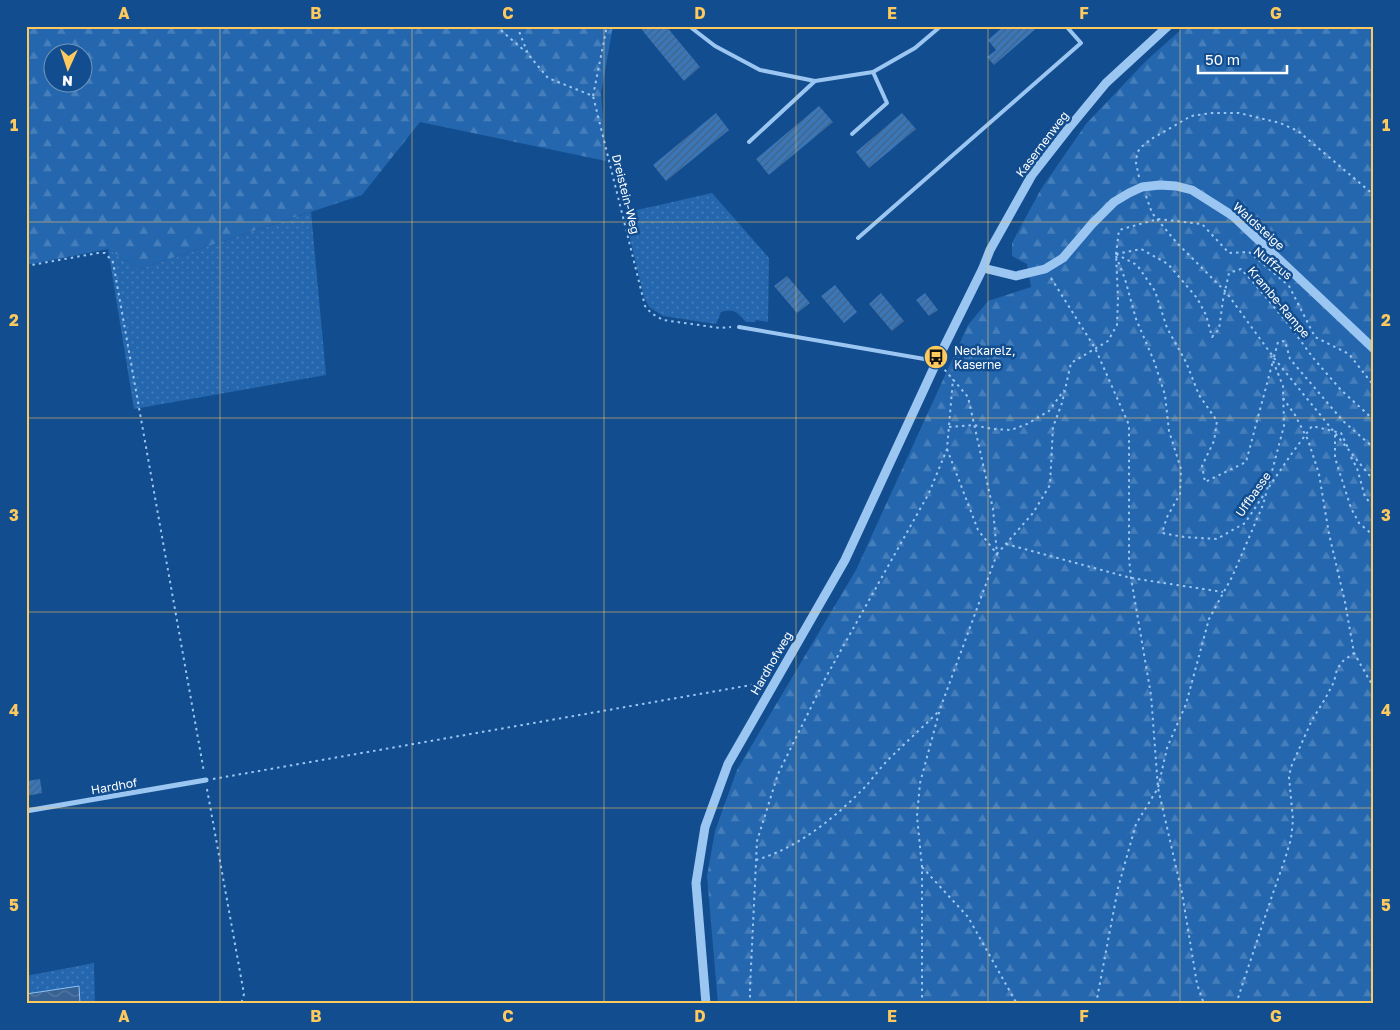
<svg xmlns="http://www.w3.org/2000/svg" width="1400" height="1030" viewBox="0 0 1400 1030" font-family="'Golos Text',sans-serif">
  <defs>
    <pattern id="grass-dots" width="8" height="8" patternUnits="userSpaceOnUse" patternTransform="scale(1.25)"><rect width="8" height="8" fill="#2467ae"/><path d="M2 2h.1M6 6h.1" fill="none" stroke="#457eba" stroke-width="1.8" stroke-linecap="round"/></pattern>
    <pattern id="forest-firs" width="22" height="20" patternUnits="userSpaceOnUse" patternTransform="scale(1.25)"><rect width="22" height="20" fill="#2467ae"/><path d="M5 1l3.5 6h-7zM16 11l3.5 6h-7z" fill="#457eba"/></pattern>
    <pattern id="water-waves" width="16" height="10" patternUnits="userSpaceOnUse" patternTransform="scale(1.25)"><rect width="16" height="10" fill="#376293"/><path d="M0 5q4-4 8 0t8 0" fill="none" stroke="#557aa3"/></pattern>
    <pattern id="building-hatch" width="6" height="6" patternUnits="userSpaceOnUse" patternTransform="scale(1.25)"><rect width="6" height="6" fill="#3b77b8"/><path d="M-1 1l2-2M0 6l6-6M5 7l2-2" fill="none" stroke="#446282"/></pattern>
  </defs>
  <rect width="100%" height="100%" fill="#124d8f"/>
  <g fill="url(#grass-dots)">
    <path d="M712,193L769,258L768,322L756,320L755,322H746C737,312 734,308 721,312L716,324L663,316L649,307L644,297L624,213Z"/>
    <polygon points="311,212 326,375 134,409 108,249 139,269"/>
    <polygon points="94,963 95,1004 80,1004 79,986 26,994 26,976"/>
  </g>
  <g fill="url(#forest-firs)" fill-rule="evenodd">
    <path d="M26,26H613L601,93L606,161L420,122L362,195L139,269L108,249L26,265ZM52,52H82V82H52Z"/>
    <polygon points="1185,26 1374,26 1374,1004 718,1004 707,876 715,831 737,770 856,570 968,325 988,301 1031,287 1027,264 1012,256 1012,243 1041,189 1086,124 1146,61"/>
  </g>
  <polygon fill="url(#water-waves)" stroke="#8ec1f5" points="79,986 80,1004 26,1004 26,994"/>
  <g fill="url(#building-hatch)">
    <polygon points="646,26 666,26 700,67 684,81 642,30"/>
    <polygon points="1004,26 1039,26 994,65 987,57 996,50 988,40"/>
    <polygon points="819,106 833,122 769,175 756,159"/>
    <polygon points="716,113 729,130 666,181 653,165"/>
    <polygon points="902,113 916,129 869,168 856,152"/>
    <polygon points="787,276 810,303 797,313 774,286"/>
    <polygon points="835,285 857,312 844,323 821,296"/>
    <polygon points="881,293 904,321 892,331 869,304"/>
    <polygon points="925,293 938,310 929,316 916,300"/>
    <polygon points="40,779 42,793 26,796 26,781"/>
  </g>
  <g fill="none" stroke-linecap="round" stroke-linejoin="round">
    <g stroke="#9cc6f2" stroke-width="2" stroke-dasharray="2.5 4" stroke-linecap="butt">
      <polyline points="496,26 526,52"/>
      <polyline points="517,26 528,54 548,78 593,96 645,306 651,313 663,320 720,328 731,327"/>
      <polyline points="593,96 607,26"/>
      <polyline points="1139,177 1136,163 1137,153 1141,147 1153,138 1191,116 1212,113 1239,113 1280,123 1298,131 1374,195"/>
      <polyline points="1146,196 1152,213 1177,243 1226,292 1274,358 1374,481"/>
      <polyline points="1116,254 1137,265 1155,291 1167,328 1186,362 1199,395 1217,421 1214,441 1202,466 1205,482 1246,462 1273,361"/>
      <polyline points="1116,254 1141,249 1168,264 1197,298 1206,315 1212,337 1219,329 1223,300 1229,273 1241,269 1253,282 1289,325 1314,359 1341,390 1374,420"/>
      <polyline points="1116,256 1125,279 1136,319 1154,361 1165,395 1169,431 1181,469 1180,494 1167,517 1162,533 1184,537 1217,539 1245,523 1265,493"/>
      <polyline points="26,266 98,253 105,253 113,262 204,772"/>
      <polyline points="1051,278 1095,348 1129,425 1129,558 1131,578 1151,695 1158,788 1182,893 1197,984 1204,1004"/>
      <polyline points="1274,357 1278,342 1285,341 1290,359 1343,421 1374,448"/>
      <polyline points="1283,398 1295,415 1308,440 1319,474 1329,534 1345,602 1354,653 1374,688"/>
      <polyline points="949,427 974,425 992,429 1011,430 1027,424 1049,411 1064,390"/>
      <polyline points="1335,435 1335,458 1351,508 1359,523 1374,536"/>
      <polyline points="947,449 978,530 997,554 1033,513 1050,485 1053,427 1062,403 1071,363 1108,341 1117,325 1118,298 1116,254 1119,230 1158,219 1202,224 1229,253 1249,252 1289,286 1315,337 1349,354 1374,386"/>
      <polyline points="1351,457 1357,468 1365,497 1374,507"/>
      <polyline points="1269,487 1290,456 1312,426 1341,433 1349,450"/>
      <polyline points="1006,544 1131,578 1223,592"/>
      <polyline points="213,779 757,684 762,686"/>
      <polyline points="207,789 244,994 241,1004"/>
      <path d="M756,860C798,848 836,817 866,786C873,778 880,768 888,760C905,743 923,727 940,710"/>
      <polyline points="922,867 968,917 1017,1004"/>
      <polyline points="750,1004 750,988 757,841 778,774 826,677 929,493 947,449 953,379"/>
      <polyline points="922,1004 922,867 917,816 920,783 940,709 997,554 993,509 968,397 944,369"/>
      <polyline points="1096,1004 1118,888 1136,824 1158,788 1167,748 1186,704 1209,619 1232,577 1263,505 1267,490 1284,426 1283,386 1271,356"/>
      <polyline points="1236,1004 1272,896 1285,859 1291,839 1293,820 1289,777 1291,767 1312,720 1325,699 1334,682 1337,669 1343,661 1354,653"/>
    </g>
    <g stroke="#9cc6f2" stroke-width="4">
      <polyline points="689,26 715,46 760,70 815,81 873,72 915,48 941,26"/>
      <polyline points="852,134 887,103 873,72"/>
      <polyline points="749,142 815,81"/>
      <polyline points="858,238 1081,43 1066,26"/>
      <polyline points="739,327 936,361"/>
    </g>
    <polyline stroke="#9cc6f2" stroke-width="5" points="26,811 206,780"/>
    <g stroke="#9cc6f2" stroke-width="9">
      <polyline points="983,268 1016,276 1045,269 1063,258 1092,224 1114,202 1129,193 1142,187 1160,185 1176,186 1192,190 1233,216 1374,349"/>
      <polyline points="706,1004 696,883 705,827 728,764 845,560 937,361 983,268 990,250 1032,175 1068,129 1106,83 1168,26"/>
    </g>
  </g>
  <path fill="none" stroke="#ffca5d" stroke-width="1" stroke-opacity="0.55" d="M220,26V1004M412,26V1004M604,26V1004M796,26V1004M988,26V1004M1180,26V1004M26,222H1374M26,418H1374M26,612H1374M26,808H1374"/>
  <defs>
    <g id="bus-disc" transform="scale(1.25)"><circle r="9.5" fill="#ffca5d" stroke="#124d8f"/><path d="M-5-6H5V4H4V6H2V4H-2V6H-4V4H-5ZM-3.5-4V0h7V-4ZM-3.5 1.2v1.5H-2V1.2ZM2 1.2v1.5H3.5V1.2Z" fill="#111"/></g>
  </defs>
  <g fill-rule="evenodd">
    <use href="#bus-disc" x="936" y="357"/>
  </g>
  <g text-anchor="middle" dominant-baseline="central" stroke-width="5" stroke-linejoin="round" paint-order="stroke">
    <g font-size="12" fill="#fff" stroke="#124d8f">
      <text transform="translate(1042 144) rotate(-53)">Kasernenweg</text>
      <text transform="translate(626 194) rotate(76)">Dreistein-Weg</text>
      <text transform="translate(1259 226) rotate(42)">Waldsteige</text>
      <text transform="translate(1273 263) rotate(38)">Nuffzus</text>
      <text transform="translate(1279 302) rotate(50)">Krambe-Rampe</text>
      <text transform="translate(1253 494) rotate(-55)">Uffbasse</text>
      <text transform="translate(771 663) rotate(-60)">Hardhofweg</text>
      <text transform="translate(114 786) rotate(-10)">Hardhof</text>
    </g>
    <g font-size="12" fill="#fff" stroke="#124d8f" text-anchor="start">
      <text x="954" y="350">Neckarelz,<tspan x="954" dy="14">Kaserne</tspan></text>
    </g>
  </g>
  <rect width="1400" height="1030" fill="none" stroke="#124d8f" stroke-width="55"/>
  <g transform="translate(68 68) rotate(183)"><circle r="24" fill="#124d8f" stroke="#7194bc"/>
  <path d="M0-4L9 19L0 12L-9 19Z" fill="#ffca5d"/>
  <text y="-8" font-size="14" font-weight="bold" text-anchor="middle" fill="#ffffff">N</text>
  </g>
  <path d="M1198 65v8h89v-8" fill="none" stroke="#ffffff" stroke-width="2.5"/>
  <text x="1205" y="65" font-size="15" fill="#ffffff" stroke="#124d8f" stroke-width="4" paint-order="stroke">50 m</text>
  <rect x="28" y="28" width="1344" height="974" fill="none" stroke="#ffca5d" stroke-width="2"/>
  <g font-size="16" text-anchor="middle" font-weight="bold" fill="#ffca5d">
    <text x="124" y="19">A</text>
    <text x="316" y="19">B</text>
    <text x="508" y="19">C</text>
    <text x="700" y="19">D</text>
    <text x="892" y="19">E</text>
    <text x="1084" y="19">F</text>
    <text x="1276" y="19">G</text>
    <text x="14" y="131">1</text>
    <text x="1386" y="131">1</text>
    <text x="14" y="326">2</text>
    <text x="1386" y="326">2</text>
    <text x="14" y="521">3</text>
    <text x="1386" y="521">3</text>
    <text x="14" y="716">4</text>
    <text x="1386" y="716">4</text>
    <text x="14" y="911">5</text>
    <text x="1386" y="911">5</text>
    <text x="124" y="1022">A</text>
    <text x="316" y="1022">B</text>
    <text x="508" y="1022">C</text>
    <text x="700" y="1022">D</text>
    <text x="892" y="1022">E</text>
    <text x="1084" y="1022">F</text>
    <text x="1276" y="1022">G</text>
  </g>
</svg>
